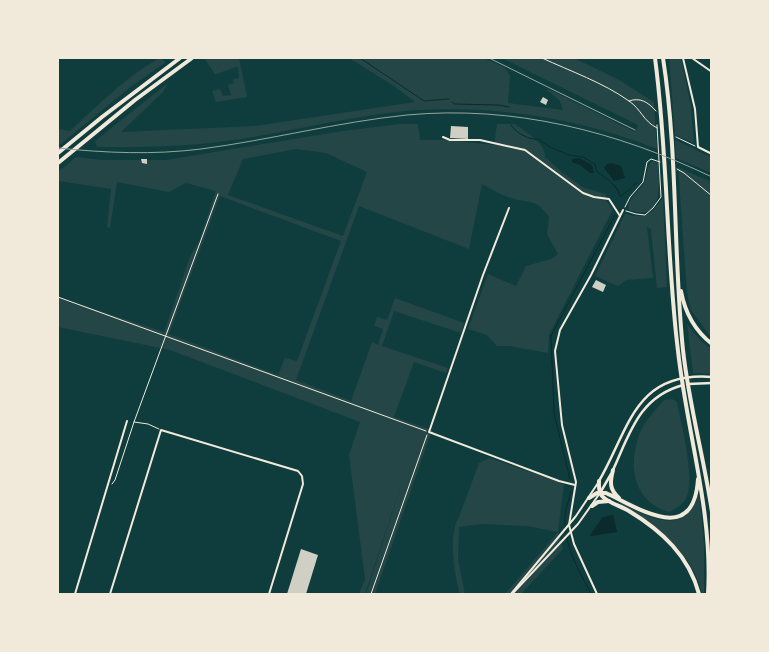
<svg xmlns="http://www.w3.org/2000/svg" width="769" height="652" viewBox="0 0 769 652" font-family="Poppins,sans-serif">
  <rect width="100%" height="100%" fill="#0f3d3e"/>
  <g fill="#244646" fill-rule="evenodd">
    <path d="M160,58L166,62L129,88L61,144L58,143V129L70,131C97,106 128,75 160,58Z"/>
    <path d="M204,58H239L247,97L216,102L212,91L220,89L223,96L231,95L228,85L234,83L233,79L239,78L238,67C229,68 223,73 215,74Z"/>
    <path d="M349,58H484L505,68L510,76L508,103L563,110L560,101L547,90L548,89L635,132L638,125L502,58H574L619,80L654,102L657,149C578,117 490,104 405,111C345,117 286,133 226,141C184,147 140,147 97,147L95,141L168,83L163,92L121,132L255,126L415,102L394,86Z"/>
    <polygon points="669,58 681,58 691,107 694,143 675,135"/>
    <path d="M400,124H418L420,140H446L494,145L497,124H515C525,132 546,143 545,157L563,173L584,188L606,194L605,200L613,209L549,335L548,353L509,346H497L487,335L468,329L488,274L516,286L526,266L551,259L558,254L547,234L549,217C536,198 531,204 511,198C501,195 491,189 482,184L469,249L359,206L296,380L351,401L372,342L378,345L383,329L374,326L377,317L387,320L395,298L464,323L461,333L394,311L382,346L448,368L446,373L414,362L394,417L432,430L375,594H366L404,477L365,594H359L365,579L349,455L360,422L170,350L58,327V297L164,332L190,257L199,241L216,191L186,183L169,192L117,182L110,228L107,227L111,189L58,181V172L76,157L103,160H166L343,131ZM296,149L326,153L367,172L343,236L228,195L243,159ZM220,196L341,241L297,361L285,358L278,375L169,334Z"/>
    <polygon points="675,140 711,157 711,173 676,158"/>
    <path d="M652,161L658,163C659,185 664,223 629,210C626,199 639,192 644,183C648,175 646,167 652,161Z"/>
    <polygon points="678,167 711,182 711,337 691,310 687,293"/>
    <path d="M663,198L667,287L657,288L651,229L647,227L653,278L626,280L618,286L595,276L625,214C647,219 650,215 663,198Z"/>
    <polygon points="687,324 700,340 711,349 711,374 693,373"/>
    <path d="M672,399L677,402C681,424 697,482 685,500C681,506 675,509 669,512C633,501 628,467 639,435C644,421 655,411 664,400Z"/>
    <path d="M490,458L564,484L558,532L563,549L521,594H505L558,532L527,526L482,524L459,527L458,560L465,594H460C454,575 448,534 459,517L479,463Z"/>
    <path d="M699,495L704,543V594H702C693,552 655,525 620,504L621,503C650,518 683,537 699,495Z"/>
  </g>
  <g fill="#0a2a2b">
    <polygon points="579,158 592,165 594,173 590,173 580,165 572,162 572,159"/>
    <polygon points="612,163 621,166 625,178 614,181 604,168 607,164"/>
    <polygon points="613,515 617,532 591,536 590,535 603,517"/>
  </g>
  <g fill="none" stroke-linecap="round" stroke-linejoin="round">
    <g stroke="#0a2a2b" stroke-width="1">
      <polyline points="360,58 424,101 449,99"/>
      <polyline points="452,102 455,104 498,105 509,107"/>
      <path d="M511,125C516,133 529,140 538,139L550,147L569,155L583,157L595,164L597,172C606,178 618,185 620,197L629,190L636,183"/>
      <polyline points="570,479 554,413 551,336 615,215"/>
      <path d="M571,491C569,501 564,512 565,522C565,548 580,572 591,594"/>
    </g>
  </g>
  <g fill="#cfcfc3">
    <polygon points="543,97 548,100 546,105 540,102"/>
    <polygon points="451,126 468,127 468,139 450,138"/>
    <polygon points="141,159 147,159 147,164 142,163"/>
    <polygon points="596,280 606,285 603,292 592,287"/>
    <polygon points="301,549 318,555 306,594 287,594"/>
  </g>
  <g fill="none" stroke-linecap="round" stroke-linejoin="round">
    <g stroke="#f1e9da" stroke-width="1">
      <path d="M542,58C570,71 604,83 629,101C641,109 643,121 657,128"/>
      <path d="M629,101C640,97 648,102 656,111"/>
      <polyline points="676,137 695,146"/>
      <polyline points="677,169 684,173 712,196"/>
      <polyline points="625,207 630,197 643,182 647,162 651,159 660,162"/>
      <polyline points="626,211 636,214 645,215 653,208 661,197 657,125"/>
      <polyline points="58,297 426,431"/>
      <polyline points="134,422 148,424 159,429"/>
      <polyline points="112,484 115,480 134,422 218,194"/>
      <polyline points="371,594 427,435"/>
    </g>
    <g stroke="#f1e9da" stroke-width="2">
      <polyline points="683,58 695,109 698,147 712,154"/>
      <polyline points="692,58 712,72"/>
      <polyline points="443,137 450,140 480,140 525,150 583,193 594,197 609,199 620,216"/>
      <polyline points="509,208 483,275 429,432 559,481 575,485"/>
      <polyline points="513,593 578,524 600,493"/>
      <polyline points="75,594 127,421"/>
      <polyline points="110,594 161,430 298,471 302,476 303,484 269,594"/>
      <polyline points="511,594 576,516 598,483"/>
      <polyline points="597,594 574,544 569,525 576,482 562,425 555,351 560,330 591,275 623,210"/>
    </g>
    <g stroke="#f1e9da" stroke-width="2.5">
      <polyline points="688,384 712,383"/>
      <path d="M613,470C630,433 639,397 683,385"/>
      <path d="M599,481C629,430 634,371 712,377"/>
      <polyline points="600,493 611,474"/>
    </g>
    <g stroke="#f1e9da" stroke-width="4">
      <path d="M655,58C668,155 666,254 678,351C687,433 713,512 708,594"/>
      <path d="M663,58C678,154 673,253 683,350C689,405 704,458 712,512"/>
      <polyline points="58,153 102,117 180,58"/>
      <polyline points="58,163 135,100 192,58"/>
      <path d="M681,291C685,313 694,330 712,344"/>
      <path d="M613,470C610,482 609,489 619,498"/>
      <path d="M599,481C599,486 598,491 602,496C608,503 621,506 629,511C662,531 689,556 699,594"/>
      <path d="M589,498L597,493H606C640,509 694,546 698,479"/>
      <polyline points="592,506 598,502 609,501"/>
    </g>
    <g stroke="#97a49c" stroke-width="1">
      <polyline points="489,58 635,130"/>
      <path d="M58,148C106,153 153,155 201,149C270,140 338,122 407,115C513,105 616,131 712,177"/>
    </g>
  </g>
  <rect width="769" height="652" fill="none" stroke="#f1e9da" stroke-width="118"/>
</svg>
